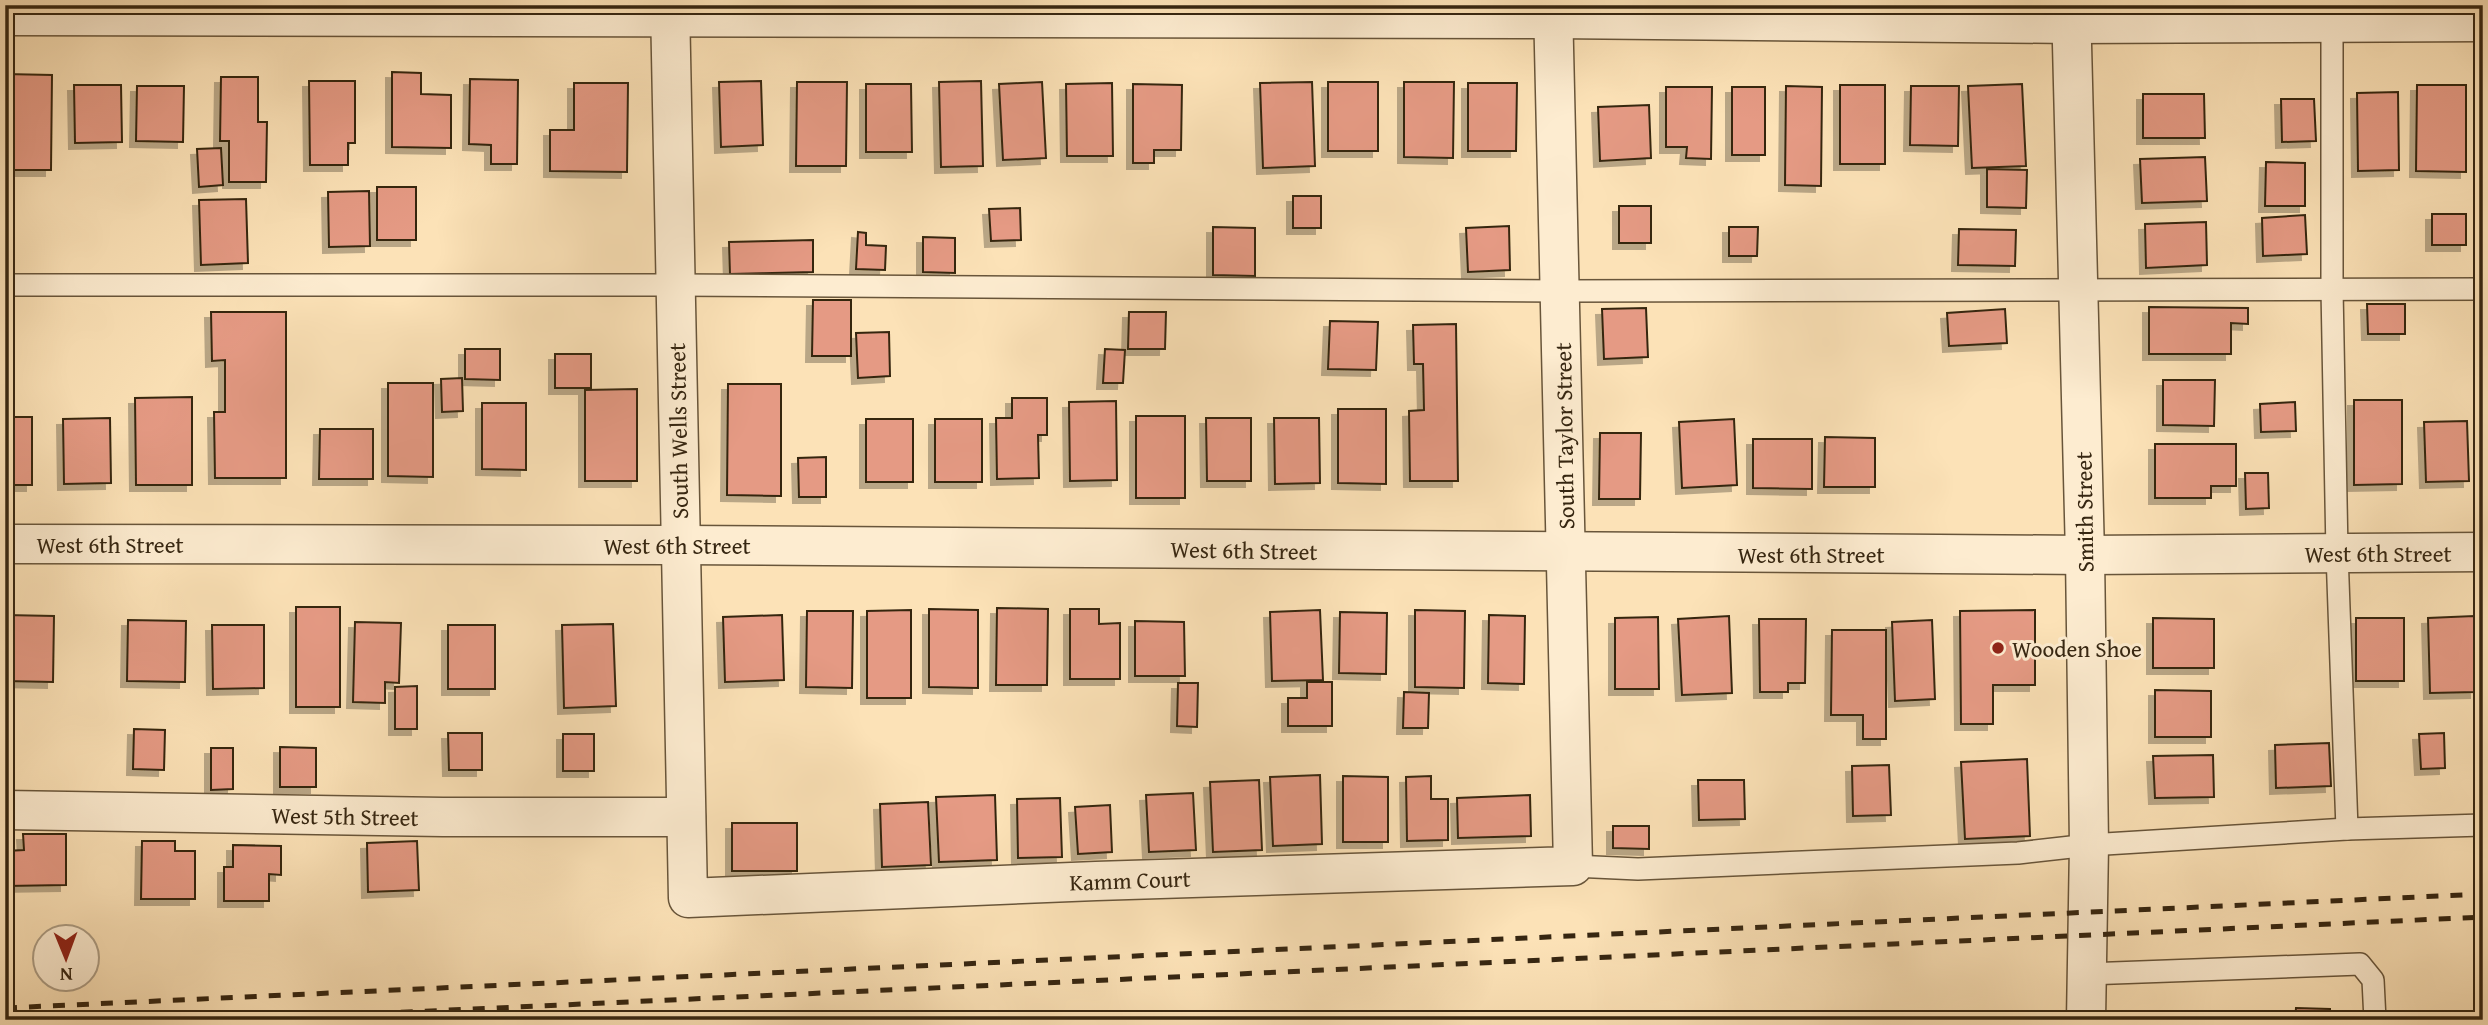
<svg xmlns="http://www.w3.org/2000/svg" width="2488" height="1025" viewBox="0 0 2488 1025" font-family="'Gentium Book Plus',serif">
  <defs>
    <filter id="shadow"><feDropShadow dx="-6" dy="6" stdDeviation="0" flood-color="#0004"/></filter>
  </defs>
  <rect width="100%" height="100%" fill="#fce2b7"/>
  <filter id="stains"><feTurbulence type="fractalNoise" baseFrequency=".00286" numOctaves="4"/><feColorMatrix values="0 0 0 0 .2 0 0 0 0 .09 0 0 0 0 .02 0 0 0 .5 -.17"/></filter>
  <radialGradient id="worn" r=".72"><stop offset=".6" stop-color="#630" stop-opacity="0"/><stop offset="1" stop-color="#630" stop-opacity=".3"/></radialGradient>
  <g fill="#e59a84" stroke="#362611" stroke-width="2" filter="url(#shadow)">
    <polygon points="392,72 421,73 421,94 451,95 451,148 392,147"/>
    <polygon points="5,74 52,75 51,170 5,170"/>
    <polygon points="221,77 258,77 258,122 267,122 266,182 229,182 229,141 220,141"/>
    <polygon points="470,79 518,80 517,164 491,164 491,145 469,144"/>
    <polygon points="309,81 355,81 355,143 348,143 348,165 310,165"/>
    <polygon points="761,81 763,145 721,147 719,82"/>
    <polygon points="981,81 983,166 941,167 939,82"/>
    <polygon points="797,82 847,82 846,166 796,166"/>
    <polygon points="1042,82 1046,158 1003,160 999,84"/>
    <polygon points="1312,82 1315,166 1263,168 1260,83"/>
    <rect x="1328" y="82" width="50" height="69"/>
    <polygon points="1404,82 1454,82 1453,158 1404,157"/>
    <polygon points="574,83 628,83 627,172 550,171 550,130 574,130"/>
    <polygon points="1112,83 1113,156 1067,156 1066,84"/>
    <polygon points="1468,83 1517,83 1516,151 1468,151"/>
    <polygon points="866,84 911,84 912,152 866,152"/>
    <polygon points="1133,84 1182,85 1181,150 1154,150 1154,163 1133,163"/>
    <polygon points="2022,84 2026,166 1972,168 1968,86"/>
    <polygon points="74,85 121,85 122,142 75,143"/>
    <rect x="1840" y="85" width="45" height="79"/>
    <polygon points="2417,85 2466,85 2466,172 2416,171"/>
    <polygon points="137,86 184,86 183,142 136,141"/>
    <polygon points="1786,86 1822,87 1821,186 1785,185"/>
    <polygon points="1911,86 1959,86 1958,146 1910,145"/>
    <polygon points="1666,87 1712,87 1711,159 1686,158 1687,147 1666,147"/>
    <rect x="1732" y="87" width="33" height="68"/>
    <polygon points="2398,92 2399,170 2358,171 2357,93"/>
    <polygon points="2143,94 2204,94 2205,138 2143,138"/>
    <polygon points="2281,99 2314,99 2316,141 2282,142"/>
    <polygon points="1649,105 1651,158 1600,161 1598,107"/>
    <polygon points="221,148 223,185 199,187 197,149"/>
    <polygon points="2205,157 2207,201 2142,203 2140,159"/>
    <polygon points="2266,162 2305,163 2305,206 2265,206"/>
    <polygon points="1987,169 2027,170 2026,208 1987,207"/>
    <rect x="377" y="187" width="39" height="53"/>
    <polygon points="369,191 370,246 329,247 328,192"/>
    <rect x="1293" y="196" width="28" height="32"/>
    <polygon points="246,199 248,263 201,265 199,200"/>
    <rect x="1619" y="206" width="32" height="37"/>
    <polygon points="1020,208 1021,240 991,241 989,209"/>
    <rect x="2432" y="214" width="34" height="31"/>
    <polygon points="2305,215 2307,254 2263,256 2262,218"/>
    <polygon points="2206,222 2207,265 2146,268 2145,224"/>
    <polygon points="1509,226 1510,270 1468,272 1466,228"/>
    <polygon points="1213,227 1255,228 1255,276 1213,275"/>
    <polygon points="1729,227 1758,227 1757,256 1729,256"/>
    <polygon points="1959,229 2016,230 2015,266 1958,265"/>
    <polygon points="858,232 866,233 866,245 886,246 885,270 856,269"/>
    <polygon points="923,237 955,238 955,273 923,272"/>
    <polygon points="813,240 813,272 730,274 729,242"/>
    <polygon points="813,300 851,300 851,356 812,356"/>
    <polygon points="2367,304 2405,304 2405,334 2368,334"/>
    <polygon points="2149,307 2248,308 2248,324 2231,323 2231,354 2149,354"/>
    <polygon points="1646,308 1648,357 1604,359 1602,309"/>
    <polygon points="2005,309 2007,343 1949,346 1947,313"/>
    <polygon points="211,312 286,312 286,478 215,478 214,412 225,412 225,360 212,361"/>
    <polygon points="1129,312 1166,312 1165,349 1128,349"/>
    <polygon points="1330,321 1378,322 1376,370 1328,369"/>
    <polygon points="1456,324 1458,481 1410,481 1409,411 1424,410 1423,364 1414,364 1413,325"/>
    <polygon points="889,332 890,376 858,378 856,333"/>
    <polygon points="465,349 500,349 500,380 465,379"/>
    <polygon points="1105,349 1125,350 1123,383 1103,383"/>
    <rect x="555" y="354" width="36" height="34"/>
    <polygon points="462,378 463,411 442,412 441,379"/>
    <polygon points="2163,380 2215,380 2214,426 2163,425"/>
    <polygon points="388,383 433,383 433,477 388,476"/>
    <polygon points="728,384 781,384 781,496 727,495"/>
    <polygon points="637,389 637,481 585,481 585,390"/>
    <polygon points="192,397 192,485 136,485 135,398"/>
    <polygon points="1012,398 1047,398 1047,435 1038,435 1039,478 997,479 996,418 1012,418"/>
    <polygon points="2354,400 2402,400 2402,484 2354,485"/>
    <polygon points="1116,401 1117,480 1070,481 1069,402"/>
    <polygon points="2295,402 2296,431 2261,432 2260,404"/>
    <polygon points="482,403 526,403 526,470 482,469"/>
    <polygon points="1338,409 1386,409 1386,484 1338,483"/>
    <rect x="1136" y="416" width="49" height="82"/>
    <rect x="5" y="417" width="27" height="68"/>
    <polygon points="110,418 111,483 64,484 63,419"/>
    <polygon points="1206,418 1251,418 1251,481 1207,481"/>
    <polygon points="1274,418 1319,418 1320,483 1275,484"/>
    <rect x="866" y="419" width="47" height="63"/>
    <rect x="935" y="419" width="47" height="63"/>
    <polygon points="1734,419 1737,485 1682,488 1679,422"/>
    <polygon points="2467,421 2469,481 2426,482 2424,422"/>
    <polygon points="320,429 373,429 373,479 319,479"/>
    <polygon points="1600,433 1641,433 1640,499 1599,499"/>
    <polygon points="1825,437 1875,438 1875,487 1824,487"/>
    <polygon points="1753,439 1812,439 1812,489 1753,488"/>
    <polygon points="2155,444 2236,444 2236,486 2211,486 2211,498 2155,498"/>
    <polygon points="826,457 826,497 799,497 798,458"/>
    <polygon points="2245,473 2268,473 2269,508 2246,509"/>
    <rect x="296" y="607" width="44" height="100"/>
    <polygon points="997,608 1048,609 1047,685 996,685"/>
    <polygon points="929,609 978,610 978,688 929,687"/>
    <polygon points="1070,609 1099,609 1099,624 1120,623 1120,679 1070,679"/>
    <polygon points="911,610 911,698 867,698 867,611"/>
    <polygon points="1320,610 1323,680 1272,681 1270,612"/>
    <polygon points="1415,610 1465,611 1464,688 1415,687"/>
    <polygon points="2035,610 2035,685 1993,685 1993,724 1961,724 1960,611"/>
    <polygon points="807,611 853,611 852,688 806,687"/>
    <polygon points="1340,612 1387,613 1386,674 1339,673"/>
    <polygon points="5,615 54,616 53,682 5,681"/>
    <polygon points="782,615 784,680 725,682 723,617"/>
    <polygon points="1489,615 1525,616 1524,684 1488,683"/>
    <polygon points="1729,616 1732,693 1682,695 1678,619"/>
    <polygon points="2474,616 2476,692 2430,693 2428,618"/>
    <polygon points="1658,617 1659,689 1615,689 1615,618"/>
    <polygon points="2153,618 2214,619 2214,668 2153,668"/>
    <rect x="2356" y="618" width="48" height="63"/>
    <polygon points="1759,619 1806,619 1805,683 1788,683 1788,692 1760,692"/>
    <polygon points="128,620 186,621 185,682 127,681"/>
    <polygon points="1932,620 1935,699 1895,701 1892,622"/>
    <polygon points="1135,621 1184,622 1185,676 1135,676"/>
    <polygon points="355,622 401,623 399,683 385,682 385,703 353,702"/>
    <polygon points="613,624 616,706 564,708 562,625"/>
    <polygon points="212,625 264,625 264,688 213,689"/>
    <rect x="448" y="625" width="47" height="64"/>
    <polygon points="1832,630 1886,630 1886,739 1863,739 1863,715 1831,715"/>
    <polygon points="1307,682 1332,682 1332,726 1288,726 1288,698 1307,698"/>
    <polygon points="1178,683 1198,683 1197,727 1177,726"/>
    <polygon points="417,686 417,729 395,729 395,687"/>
    <polygon points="2155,690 2211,691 2211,737 2155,737"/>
    <polygon points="1404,692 1429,693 1428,728 1403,728"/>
    <polygon points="134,729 165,730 164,770 133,769"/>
    <polygon points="448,733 482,733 482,770 449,770"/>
    <polygon points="2444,733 2445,768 2421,769 2419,734"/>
    <rect x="563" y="734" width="31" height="37"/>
    <polygon points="2329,743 2331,786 2276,788 2275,745"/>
    <polygon points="280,747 316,748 316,787 280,787"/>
    <polygon points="211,748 233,748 233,789 211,790"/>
    <polygon points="2213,755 2214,797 2155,798 2153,756"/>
    <polygon points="2027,759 2030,836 1965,839 1961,762"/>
    <polygon points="1889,765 1891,815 1853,816 1852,766"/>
    <polygon points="1320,775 1322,844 1273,846 1270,777"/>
    <polygon points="1343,776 1388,777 1388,842 1343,842"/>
    <polygon points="1431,776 1431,799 1448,799 1448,840 1407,841 1406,777"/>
    <polygon points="1259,780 1262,850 1213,852 1210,782"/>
    <polygon points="1698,780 1744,780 1745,819 1699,820"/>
    <polygon points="1193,793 1196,850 1149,852 1146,795"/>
    <polygon points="995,795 997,860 939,862 936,797"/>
    <polygon points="1530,795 1531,836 1458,838 1457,798"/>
    <polygon points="1060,798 1062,857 1018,858 1017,799"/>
    <polygon points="928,802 931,865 882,867 880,804"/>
    <polygon points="1110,805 1112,852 1078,854 1075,807"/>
    <rect x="732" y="823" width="65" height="48"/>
    <polygon points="1613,826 1649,826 1649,849 1613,848"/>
    <polygon points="23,834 66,834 66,885 6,886 5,851 24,850"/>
    <polygon points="142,841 175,841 175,851 195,851 195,899 141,899"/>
    <polygon points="417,841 419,890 368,892 367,843"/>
    <polygon points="233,845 281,846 281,875 269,874 269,901 224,901 224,867 233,867"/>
    <polygon points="2296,1008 2330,1009 2330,1020 2295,1020"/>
  </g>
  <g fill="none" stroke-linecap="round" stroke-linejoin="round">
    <g stroke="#68553a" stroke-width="24">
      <g id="service">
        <polyline points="2332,22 2332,289 2337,553 2347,829"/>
        <polyline points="5,285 675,285 1561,291 2483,289"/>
        <polyline points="1573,866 1638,869 2018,853 2089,845 2347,829 2483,825"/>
        <polyline points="2086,974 2360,964 2373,980 2375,1020"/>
      </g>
    </g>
    <g stroke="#68553a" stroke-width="41">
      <g id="minor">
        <polyline points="670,5 688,898 1096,881 1573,866 1553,5"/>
        <polyline points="2071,5 2085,555 2089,845 2086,1020"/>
        <polyline points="5,16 1554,19 2071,24 2483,22"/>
        <polyline points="5,544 680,545 2085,555 2483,552"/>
        <polyline points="5,810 443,817 686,817"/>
      </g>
    </g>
    <use href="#service" stroke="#fdecd0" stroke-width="21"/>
    <use href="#minor" stroke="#fdecd0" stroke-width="38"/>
    <g stroke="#362611" stroke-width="5" stroke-dasharray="12 12" stroke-linecap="butt">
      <polyline points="5,1008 2483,894"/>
      <polyline points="233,1020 2483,917"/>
    </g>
  </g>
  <circle fill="#8f2418" stroke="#fdecd0" stroke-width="2.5" cx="1998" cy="648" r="7"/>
  <g text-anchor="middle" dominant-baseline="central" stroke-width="6" stroke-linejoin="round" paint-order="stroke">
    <g font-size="23" fill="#362611" stroke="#fdecd0">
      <text transform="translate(678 431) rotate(-91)">South Wells Street</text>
      <text transform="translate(1564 436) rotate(-91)">South Taylor Street</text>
      <text transform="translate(2084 512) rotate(-91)">Smith Street</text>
      <text x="110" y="544">West 6th Street</text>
      <text x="677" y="545">West 6th Street</text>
      <text transform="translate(1244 550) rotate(1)">West 6th Street</text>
      <text x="2378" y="553">West 6th Street</text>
      <text x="1811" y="554">West 6th Street</text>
      <text transform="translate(345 816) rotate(1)">West 5th Street</text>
      <text transform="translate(1130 880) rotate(-2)">Kamm Court</text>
    </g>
    <g font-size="23" fill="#362611" stroke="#fdecd0" text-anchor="start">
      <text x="2012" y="648">Wooden Shoe</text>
    </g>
  </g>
  <rect width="2488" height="1025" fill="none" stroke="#fce2b7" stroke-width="28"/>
  <rect x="7" y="7" width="2474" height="1011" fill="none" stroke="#362611" stroke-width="3.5"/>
  <rect x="14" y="14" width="2460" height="997" fill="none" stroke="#362611" stroke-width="2"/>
  <g transform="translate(66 958) rotate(179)"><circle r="33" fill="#fdecd0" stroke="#ad9d84" stroke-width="2"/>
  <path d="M0-5L12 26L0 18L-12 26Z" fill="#8f2418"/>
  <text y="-10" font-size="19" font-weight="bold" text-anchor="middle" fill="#362611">N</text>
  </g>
  <rect width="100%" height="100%" filter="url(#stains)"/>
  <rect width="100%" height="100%" fill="url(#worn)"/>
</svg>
